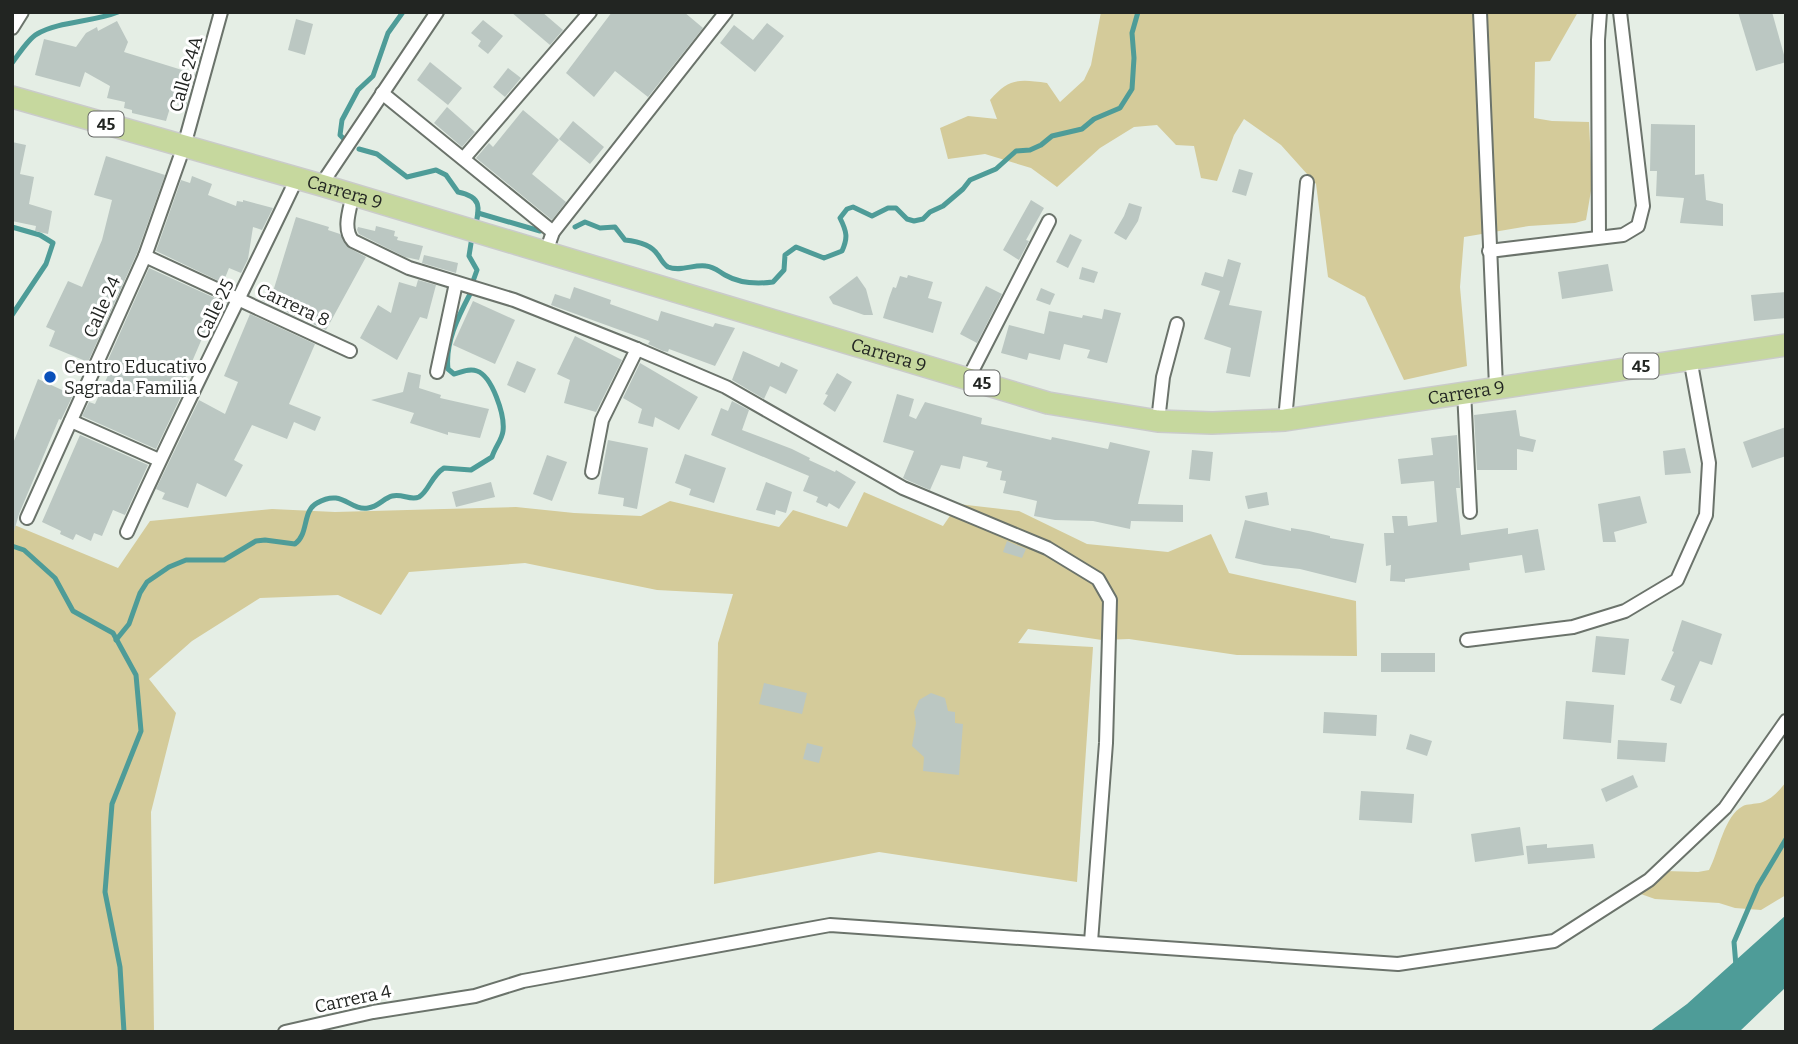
<svg xmlns="http://www.w3.org/2000/svg" width="1798" height="1044" viewBox="0 0 1798 1044" font-family="Bitter,serif">
  <rect width="100%" height="100%" fill="#e5eee5"/>
  <g fill="#d4cb9a">
    <path d="M1101,12H1578L1550,61L1535,62L1534,118L1552,121L1589,122L1592,185L1586,220L1575,223L1529,226L1464,237L1460,287L1467,366L1404,380L1365,297L1328,277L1316,184L1281,145L1244,119L1234,135L1217,181L1201,178L1194,146L1176,145L1157,125L1134,127L1100,148L1057,187L1031,168L985,154L948,159L940,128L968,116L997,119L990,100C1009,78 1019,79 1047,83L1060,102L1084,80L1091,65Z"/>
    <polygon points="864,492 943,526 958,504 1019,511 1087,544 1168,552 1211,534 1229,573 1356,601 1357,656 1237,655 1129,639 1102,640 1028,629 1018,643 1093,647 1077,882 879,852 714,884 718,643 733,594 657,590 525,563 409,572 381,615 338,595 260,598 192,641 149,679 176,713 151,812 154,1032 12,1032 12,524 118,568 150,521 272,509 335,512 516,507 574,513 641,516 670,501 779,527 793,510 847,527"/>
    <path d="M1786,782V895L1761,910L1735,908L1719,903L1655,899L1635,892L1666,871L1698,872L1709,870C1719,851 1724,816 1743,806C1747,804 1755,804 1760,803C1771,800 1779,791 1786,782Z"/>
  </g>
  <polygon fill="#4e9c98" points="1786,915 1786,987 1739,1032 1649,1032 1687,1004"/>
  <g fill="none" stroke-linecap="round" stroke-linejoin="round">
    <g stroke="#4e9c98" stroke-width="5">
      <path d="M12,63C19,54 28,39 37,34C59,21 94,22 118,12"/>
      <polyline points="346,141 340,135 342,120 358,90 373,76 388,33 403,12"/>
      <path d="M359,149L377,154L407,177L436,170L446,175L458,192C482,197 480,207 475,228"/>
      <polyline points="478,213 540,231"/>
      <polyline points="12,227 40,235 53,243 46,264 12,315"/>
      <path d="M575,227L585,222L600,228L615,227L625,240C636,241 651,244 658,255C661,259 663,264 668,267C681,272 694,264 706,266C715,267 718,271 725,275C739,283 758,284 773,282L784,270L785,255L796,247L824,258L842,251C848,238 847,232 840,218L847,209L853,207L872,216L888,208H896L907,219L914,221L923,219L930,212L943,206L963,189L970,180L996,169L1016,151L1030,150L1041,145L1052,136L1082,129L1094,119L1120,108L1132,89L1134,58L1132,33L1138,12"/>
      <polyline points="472,284 477,270 469,256 472,237"/>
      <polyline points="12,546 24,550 55,578 73,611 113,633 136,675 141,731 112,804 105,892 120,967 124,1032"/>
      <path d="M116,640L129,624L140,593L147,582L169,567L186,560H224L256,541L265,540L295,544C309,534 302,511 317,503C343,488 349,511 368,508C378,507 384,498 392,496C402,493 410,501 419,497C429,491 431,476 444,468L471,470L492,457C495,447 502,440 503,431C505,415 492,376 477,371C469,368 462,372 454,374L448,369C445,343 458,317 470,294"/>
      <polyline points="1736,966 1734,942 1758,886 1786,839"/>
    </g>
  </g>
  <g fill="#bbc7c2">
    <polygon points="511,12 542,12 563,30 550,45"/>
    <polygon points="612,12 684,12 703,28 648,97 615,71 594,97 566,73"/>
    <polygon points="1738,12 1772,12 1786,62 1756,71"/>
    <polygon points="296,19 313,24 305,55 288,50"/>
    <polygon points="483,20 503,36 488,54 478,46 481,41 471,33"/>
    <polygon points="117,21 128,42 124,52 195,74 185,109 172,101 166,121 132,113 132,110 124,108 125,102 107,98 110,86 85,72 80,87 35,75 44,39 76,47 86,33 97,27 98,31"/>
    <polygon points="767,23 784,36 755,72 720,43 734,25 753,40"/>
    <polygon points="430,62 462,88 448,105 417,80"/>
    <polygon points="508,68 521,78 505,97 493,87"/>
    <polygon points="447,107 475,132 462,147 434,123"/>
    <polygon points="523,110 559,140 532,174 566,202 552,220 476,158 489,143 493,147"/>
    <polygon points="573,121 604,147 590,164 559,139"/>
    <polygon points="1651,124 1695,125 1695,175 1704,174 1706,200 1723,204 1723,226 1680,223 1684,198 1656,196 1657,171 1650,171"/>
    <polygon points="12,142 26,145 20,174 34,177 29,204 52,211 48,234 35,231 36,226 12,221"/>
    <polygon points="106,156 165,175 137,253 88,362 49,346 55,331 46,327 68,281 82,287 102,240 112,200 94,195"/>
    <polygon points="1239,169 1253,173 1246,196 1232,192"/>
    <polygon points="192,176 212,184 208,195 236,206 237,201 243,202 243,200 273,208 262,230 253,227 248,259 241,273 229,268 223,283 156,251 181,180 190,183"/>
    <polygon points="1031,200 1044,208 1026,240 1029,241 1019,260 1003,250"/>
    <polygon points="1129,203 1142,207 1138,221 1126,240 1114,233 1124,216"/>
    <polygon points="296,217 329,227 328,230 340,234 349,248 366,257 326,330 257,298 259,295 271,298"/>
    <polygon points="376,226 395,231 394,236 398,237 397,240 423,246 419,260 405,257 359,234 357,230 358,227 375,231"/>
    <polygon points="1070,234 1082,240 1068,268 1056,262"/>
    <polygon points="424,255 458,263 456,273 422,263"/>
    <polygon points="1228,259 1241,263 1229,305 1262,311 1250,377 1226,373 1231,348 1204,339 1220,291 1201,285 1205,272 1223,277"/>
    <polygon points="1608,264 1613,291 1562,299 1558,272"/>
    <polygon points="1082,267 1098,272 1094,283 1079,279"/>
    <polygon points="149,268 217,299 214,305 216,306 182,385 181,391 183,392 156,449 82,416 89,402 95,404 110,371 104,369"/>
    <polygon points="908,275 933,282 928,298 942,302 933,333 883,318 889,298 893,287 896,288 900,276 907,278"/>
    <polygon points="857,276 866,289 873,315 864,315 833,304 829,297"/>
    <polygon points="418,280 436,285 427,319 420,317 397,360 360,338 378,305 391,313 399,282 416,287"/>
    <polygon points="986,286 1002,294 977,343 960,334"/>
    <polygon points="574,287 611,300 610,304 658,321 661,311 713,327 715,323 735,328 715,366 669,349 668,352 663,351 648,344 650,341 551,305 555,294 570,299"/>
    <polygon points="1041,288 1055,294 1050,305 1036,300"/>
    <polygon points="1786,292 1786,318 1754,321 1751,295"/>
    <polygon points="473,301 515,320 495,364 453,345"/>
    <polygon points="1104,309 1121,313 1107,363 1087,358 1090,350 1064,344 1060,360 1029,353 1027,360 1001,353 1009,325 1044,334 1049,311 1082,318 1083,315 1102,319"/>
    <polygon points="250,314 315,344 289,404 321,417 315,431 294,422 287,439 252,425 234,460 243,465 226,497 197,483 188,508 162,499 165,493 156,489 199,400 225,414 238,382 224,376"/>
    <polygon points="575,336 622,360 596,412 564,403 570,380 557,374"/>
    <polygon points="743,351 779,367 781,362 798,370 786,394 770,386 764,399 732,380"/>
    <polygon points="517,361 536,369 525,393 507,385"/>
    <polygon points="640,363 698,397 679,430 655,417 653,427 638,423 642,409 623,398"/>
    <polygon points="408,372 421,375 419,388 441,395 440,398 489,409 480,438 448,432 448,435 410,423 414,413 371,400 403,392"/>
    <polygon points="837,373 852,382 835,412 823,404 828,395 825,394"/>
    <polygon points="38,379 73,395 61,420 59,419 19,514 13,535 12,446"/>
    <polygon points="897,394 914,399 909,416 916,419 925,402 982,418 981,424 1051,440 1052,437 1108,449 1110,442 1150,451 1138,504 1183,505 1183,522 1131,521 1130,529 1093,521 1055,520 1034,516 1037,501 1003,493 1006,481 1000,480 1002,471 986,467 988,462 963,456 960,469 941,465 930,490 907,480 903,478 914,451 883,442"/>
    <polygon points="732,401 749,410 742,430 792,449 810,458 809,460 835,472 836,470 856,482 839,509 829,503 827,507 816,502 818,497 803,491 809,476 711,435 721,408 728,411"/>
    <polygon points="1516,410 1520,436 1536,440 1533,452 1517,449 1517,470 1477,470 1474,415"/>
    <polygon points="1786,427 1786,456 1752,468 1743,442"/>
    <polygon points="80,435 148,465 125,515 113,510 102,536 94,533 91,541 76,534 73,540 60,534 61,531 42,522"/>
    <polygon points="1457,435 1460,488 1456,488 1461,535 1508,528 1508,534 1538,529 1545,570 1525,573 1522,555 1469,563 1470,570 1405,579 1405,582 1390,581 1391,565 1386,566 1384,533 1394,533 1392,516 1407,516 1408,526 1437,522 1434,481 1401,484 1398,459 1433,455 1431,438"/>
    <polygon points="608,440 648,448 637,509 623,506 624,498 598,494"/>
    <polygon points="1685,448 1691,473 1665,475 1663,451"/>
    <polygon points="1192,450 1213,452 1210,481 1189,479"/>
    <polygon points="685,454 726,468 714,503 689,495 691,489 675,483"/>
    <polygon points="547,455 567,462 552,501 533,494"/>
    <polygon points="491,482 495,497 456,507 452,492"/>
    <polygon points="766,482 792,492 786,513 776,510 775,515 756,510"/>
    <polygon points="1267,492 1269,505 1248,509 1245,496"/>
    <polygon points="1640,496 1647,523 1614,532 1616,542 1603,542 1598,504"/>
    <polygon points="1245,520 1291,531 1291,528 1309,531 1330,536 1330,538 1364,544 1356,583 1300,569 1264,565 1235,558"/>
    <polygon points="1007,541 1026,549 1022,558 1003,552"/>
    <polygon points="1682,620 1722,634 1712,665 1700,661 1681,704 1670,700 1675,686 1661,680 1674,652 1672,651"/>
    <polygon points="1596,636 1629,639 1625,675 1592,672"/>
    <rect x="1381" y="653" width="54" height="19"/>
    <polygon points="764,683 807,693 802,714 759,704"/>
    <polygon points="931,693 945,698 948,711 955,712 955,723 963,724 959,775 923,771 924,757 912,746 916,723 914,712 919,700"/>
    <polygon points="1566,701 1614,705 1611,743 1563,739"/>
    <polygon points="1324,712 1377,715 1376,736 1323,733"/>
    <polygon points="1410,734 1432,741 1427,756 1406,749"/>
    <polygon points="1618,740 1667,743 1665,762 1617,759"/>
    <polygon points="807,743 823,747 819,763 803,759"/>
    <polygon points="1633,775 1638,787 1606,802 1601,789"/>
    <polygon points="1361,791 1414,794 1412,823 1359,820"/>
    <polygon points="1520,827 1524,855 1475,862 1471,834"/>
    <polygon points="1547,844 1547,848 1593,844 1595,858 1528,864 1526,846"/>
  </g>
  <g fill="none" stroke-linecap="round" stroke-linejoin="round">
    <g stroke="#6b736b" stroke-width="16">
      <g id="minor">
        <polyline points="1480,12 1496,386"/>
        <polyline points="12,28 22,12"/>
        <polyline points="382,93 553,232"/>
        <polyline points="464,158 590,12"/>
        <polyline points="321,185 437,12"/>
        <path d="M353,194C350,209 342,229 353,241L409,268L514,300L637,349L726,387L903,488L1047,548L1098,579L1110,600L1106,743L1091,942"/>
        <polyline points="1599,237 1598,40 1600,12"/>
        <polyline points="1489,251 1623,235 1638,226 1643,206 1620,12"/>
        <polyline points="546,252 553,232 726,12"/>
        <polyline points="145,256 350,351"/>
        <polyline points="437,372 456,283"/>
        <polyline points="968,379 1049,221"/>
        <polyline points="1464,391 1470,512"/>
        <polyline points="1285,420 1307,182"/>
        <polyline points="71,421 159,460"/>
        <polyline points="1158,421 1163,377 1177,324"/>
        <polyline points="592,472 602,420 637,349"/>
        <polyline points="27,518 145,256 184,146 221,12"/>
        <path d="M127,532C181,412 241,296 297,178"/>
        <polyline points="1467,640 1573,627 1625,611 1677,580 1706,515 1709,463 1690,358"/>
        <polyline points="285,1032 373,1012 475,996 523,981 830,925 1398,964 1554,941 1649,880 1725,808 1786,721"/>
      </g>
    </g>
    <g stroke="#cacbca" stroke-width="24">
      <g id="trunk">
        <path id="s1" d="M12,97L321,185L1048,403L1158,421L1212,423L1285,420L1786,345"/>
      </g>
    </g>
    <use href="#minor" stroke="#fff" stroke-width="12"/>
    <use href="#trunk" stroke="#c6d89e" stroke-width="21"/>
  </g>
  <circle fill="#0a50ba" stroke="#fff" stroke-width="2.5" cx="50" cy="377" r="7"/>
  <g text-anchor="middle" dominant-baseline="central" stroke-width="6" stroke-linejoin="round" paint-order="stroke">
    <g fill="#fff" stroke="#646664" stroke-width="2">
      <rect x="88.5" y="111.5" width="35" height="25" rx="5"/>
      <rect x="1623.5" y="353.5" width="35" height="25" rx="5"/>
      <rect x="964.5" y="370.5" width="35" height="25" rx="5"/>
    </g>
    <g font-size="16" font-weight="bold" fill="#222522">
      <text x="106" y="124">45</text>
      <text x="1641" y="366">45</text>
      <text x="982" y="383">45</text>
    </g>
    <g font-size="18" fill="#222522" stroke="#fff">
      <text transform="translate(186 74) rotate(-74)">Calle 24A</text>
      <text stroke="none"><textPath href="#s1" startOffset="346">Carrera 9</textPath></text>
      <text transform="translate(293 305) rotate(25)">Carrera 8</text>
      <text transform="translate(102 307) rotate(-66)">Calle 24</text>
      <text transform="translate(215 309) rotate(-64)">Calle 25</text>
      <text stroke="none"><textPath href="#s1" startOffset="914">Carrera 9</textPath></text>
      <text stroke="none"><textPath href="#s1" startOffset="1502">Carrera 9</textPath></text>
      <text transform="translate(353 999) rotate(-12)">Carrera 4</text>
    </g>
    <g font-size="18" fill="#222522" stroke="#fff" text-anchor="start">
      <text x="64" y="367">Centro Educativo<tspan x="64" dy="21">Sagrada Familia</tspan></text>
    </g>
  </g>
  <rect width="1798" height="1044" fill="none" stroke="#222522" stroke-width="28"/>
</svg>
